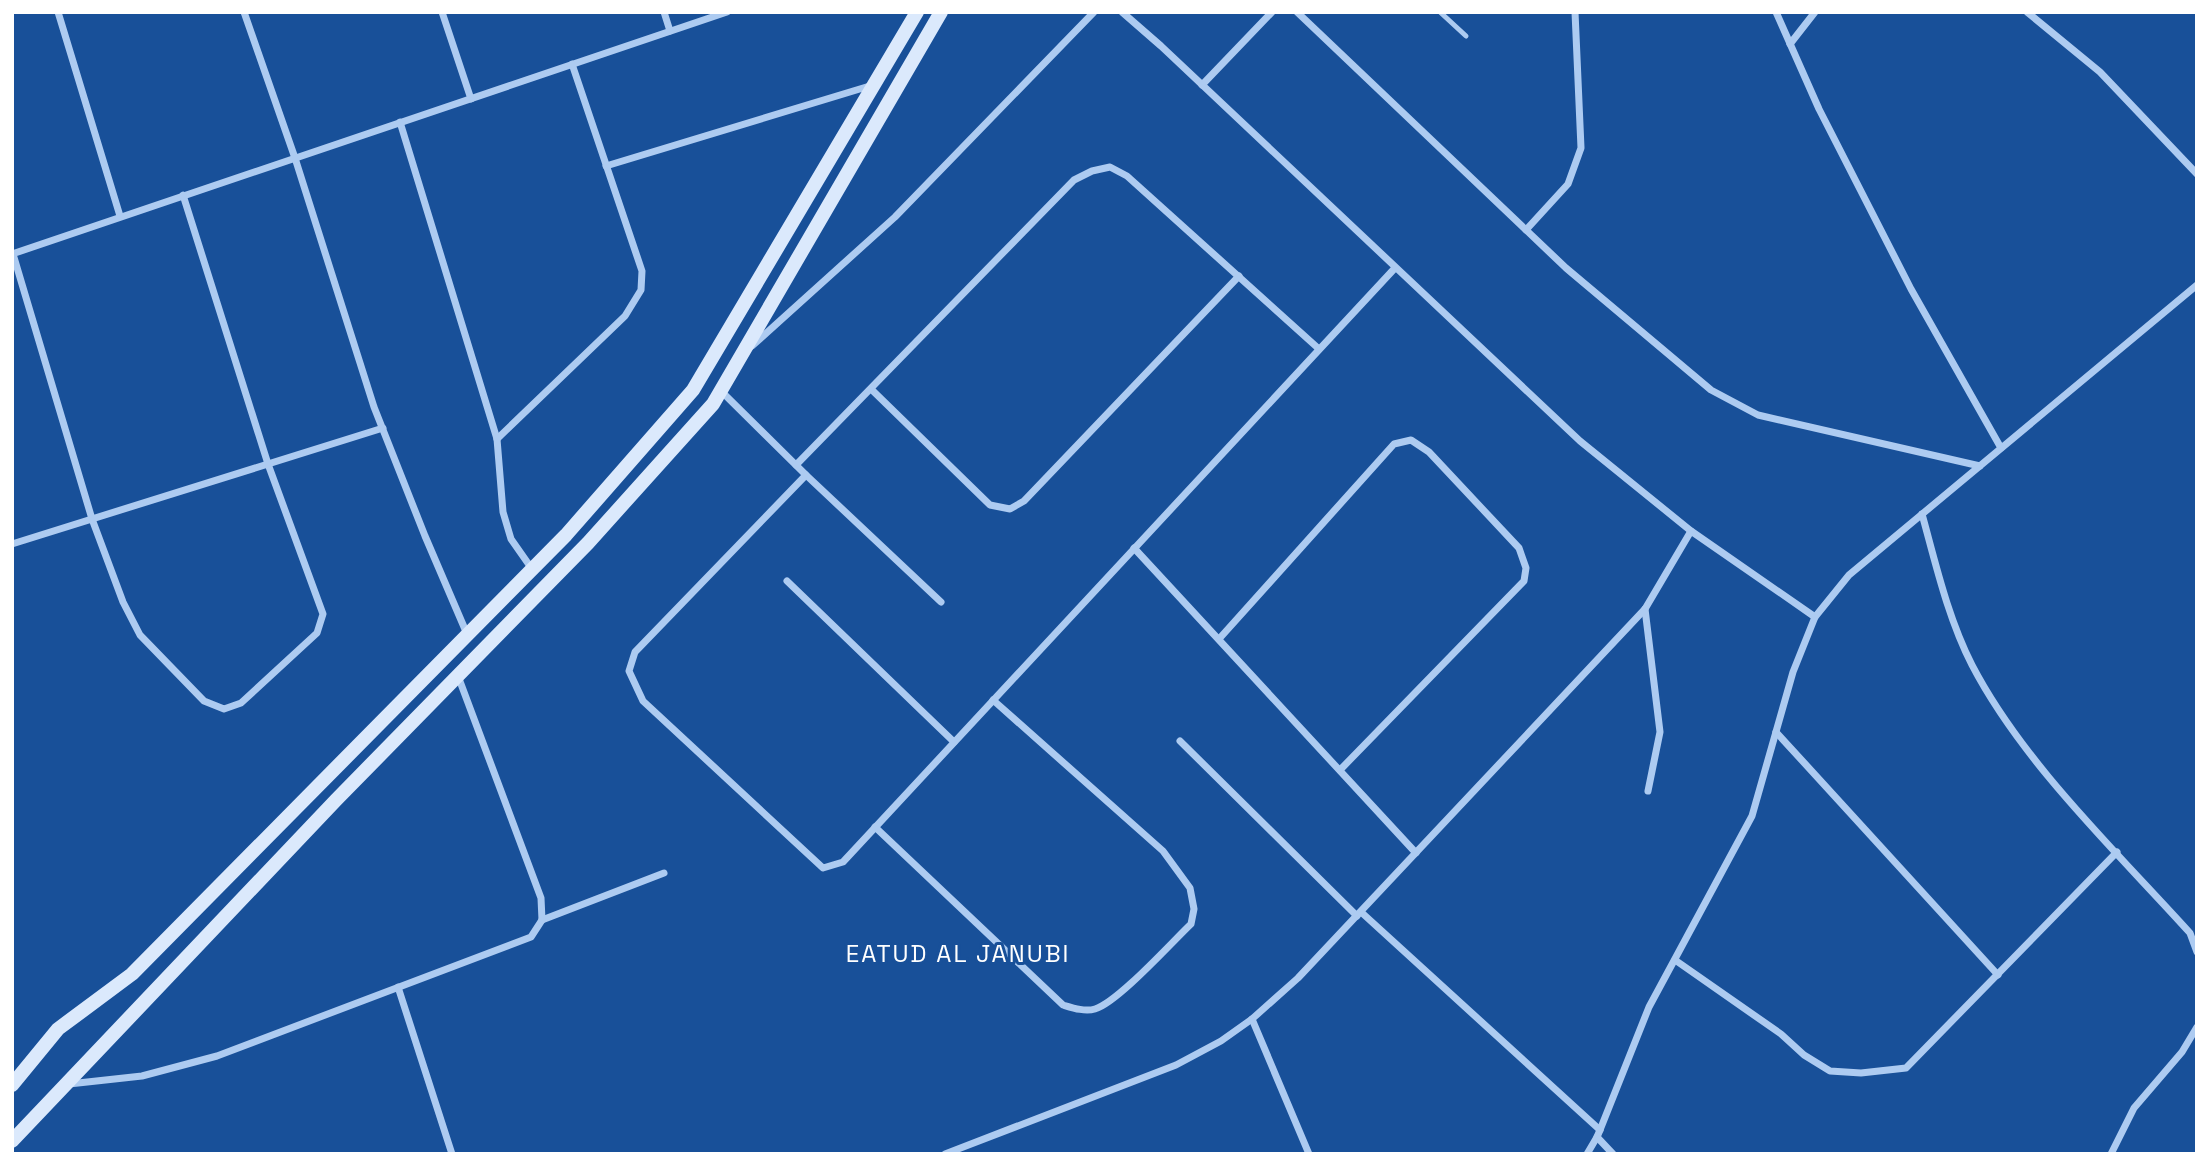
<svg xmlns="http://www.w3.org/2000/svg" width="2209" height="1166" viewBox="0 0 2209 1166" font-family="'Space Grotesk',sans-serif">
  <rect width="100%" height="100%" fill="#185099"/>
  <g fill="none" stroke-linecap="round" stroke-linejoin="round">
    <polyline stroke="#adcbf1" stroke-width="5" points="1440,12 1466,36"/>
    <g stroke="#adcbf1" stroke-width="7">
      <polyline points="58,12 120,216"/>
      <polyline points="244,12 295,158 374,407 425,536 467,634"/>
      <polyline points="442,12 471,99"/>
      <polyline points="664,12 670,31"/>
      <polyline points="1122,12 1161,46 1580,441 1691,531 1815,617"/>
      <polyline points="1297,12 1566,268 1711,390 1758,415 1980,466"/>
      <polyline points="1776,12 1819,109 1911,289 2001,448"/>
      <polyline points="2027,12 2100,72 2197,174"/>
      <polyline points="1790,44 1815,12"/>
      <polyline points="1202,85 1272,12"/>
      <polyline points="400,122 497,439 503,512 511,539 532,569"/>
      <polyline points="606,166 873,85"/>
      <polyline points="1526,230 1568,184 1581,148 1575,12"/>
      <polyline points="12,254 727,12"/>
      <polyline points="13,254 92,519 123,602 140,635 204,701 224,709 241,703 317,633 323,614 268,464 183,195"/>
      <polyline points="752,346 895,217 1094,12"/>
      <polyline points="871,389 990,505 1010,509 1024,501 1239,276"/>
      <polyline points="721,391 806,475 941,602"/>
      <polyline points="497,439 625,316 641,290 642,271 572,64"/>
      <polyline points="796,465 1074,180 1092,171 1110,167 1127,176 1319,349"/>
      <polyline points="806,475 635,652 629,671 643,701 823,868 843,862 1395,268"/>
      <path d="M1922,514C1936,565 1948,618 1972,665C2023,763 2116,851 2190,933L2197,952"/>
      <polyline points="12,544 383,428"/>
      <polyline points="1134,548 1416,853"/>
      <polyline points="787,581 954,742"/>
      <polyline points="1645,609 1660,732 1648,791"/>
      <polyline points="1219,639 1394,444 1411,440 1429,452 1519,548 1526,568 1524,581 1340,770"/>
      <polyline points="1776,732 1998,975"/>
      <polyline points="1180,741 1357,916"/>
      <path d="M875,827L1063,1005C1073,1008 1085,1012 1095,1009C1118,1002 1171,943 1191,924L1194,909L1190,888L1163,851L993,700"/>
      <polyline points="1361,912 1600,1130"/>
      <polyline points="542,920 664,873"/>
      <polyline points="1675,960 1781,1034 1804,1055 1830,1071 1861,1073 1906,1068 2117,852"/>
      <polyline points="398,987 452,1154"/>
      <polyline points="1252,1019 1309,1154"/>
      <polyline points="69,1084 142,1076 217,1056 531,937 542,920 541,898 458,676"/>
      <polyline points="945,1154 1176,1065 1221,1041 1252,1019 1298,978 1645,609 1691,531"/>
      <polyline points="1587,1154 1597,1137"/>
      <polyline points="1613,1154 1597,1137 1600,1130 1649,1007 1752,816 1793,672 1815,617 1849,575 2197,285"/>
      <polyline points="2111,1154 2134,1108 2182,1052 2197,1027"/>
    </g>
    <g stroke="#dbe9fc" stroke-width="14">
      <polyline points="12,1085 58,1029 132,974 566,535 693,390 917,12"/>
      <polyline points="12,1141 336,800 588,543 713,404 941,12"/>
    </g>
  </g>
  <g text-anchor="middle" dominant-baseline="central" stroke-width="6" stroke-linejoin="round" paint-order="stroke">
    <g font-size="24" letter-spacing="2" fill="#fff" stroke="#185099">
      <text x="958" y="953">EATUD AL JANUBI</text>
    </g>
  </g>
  <rect width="2209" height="1166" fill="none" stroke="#ffffff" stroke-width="28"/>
</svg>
